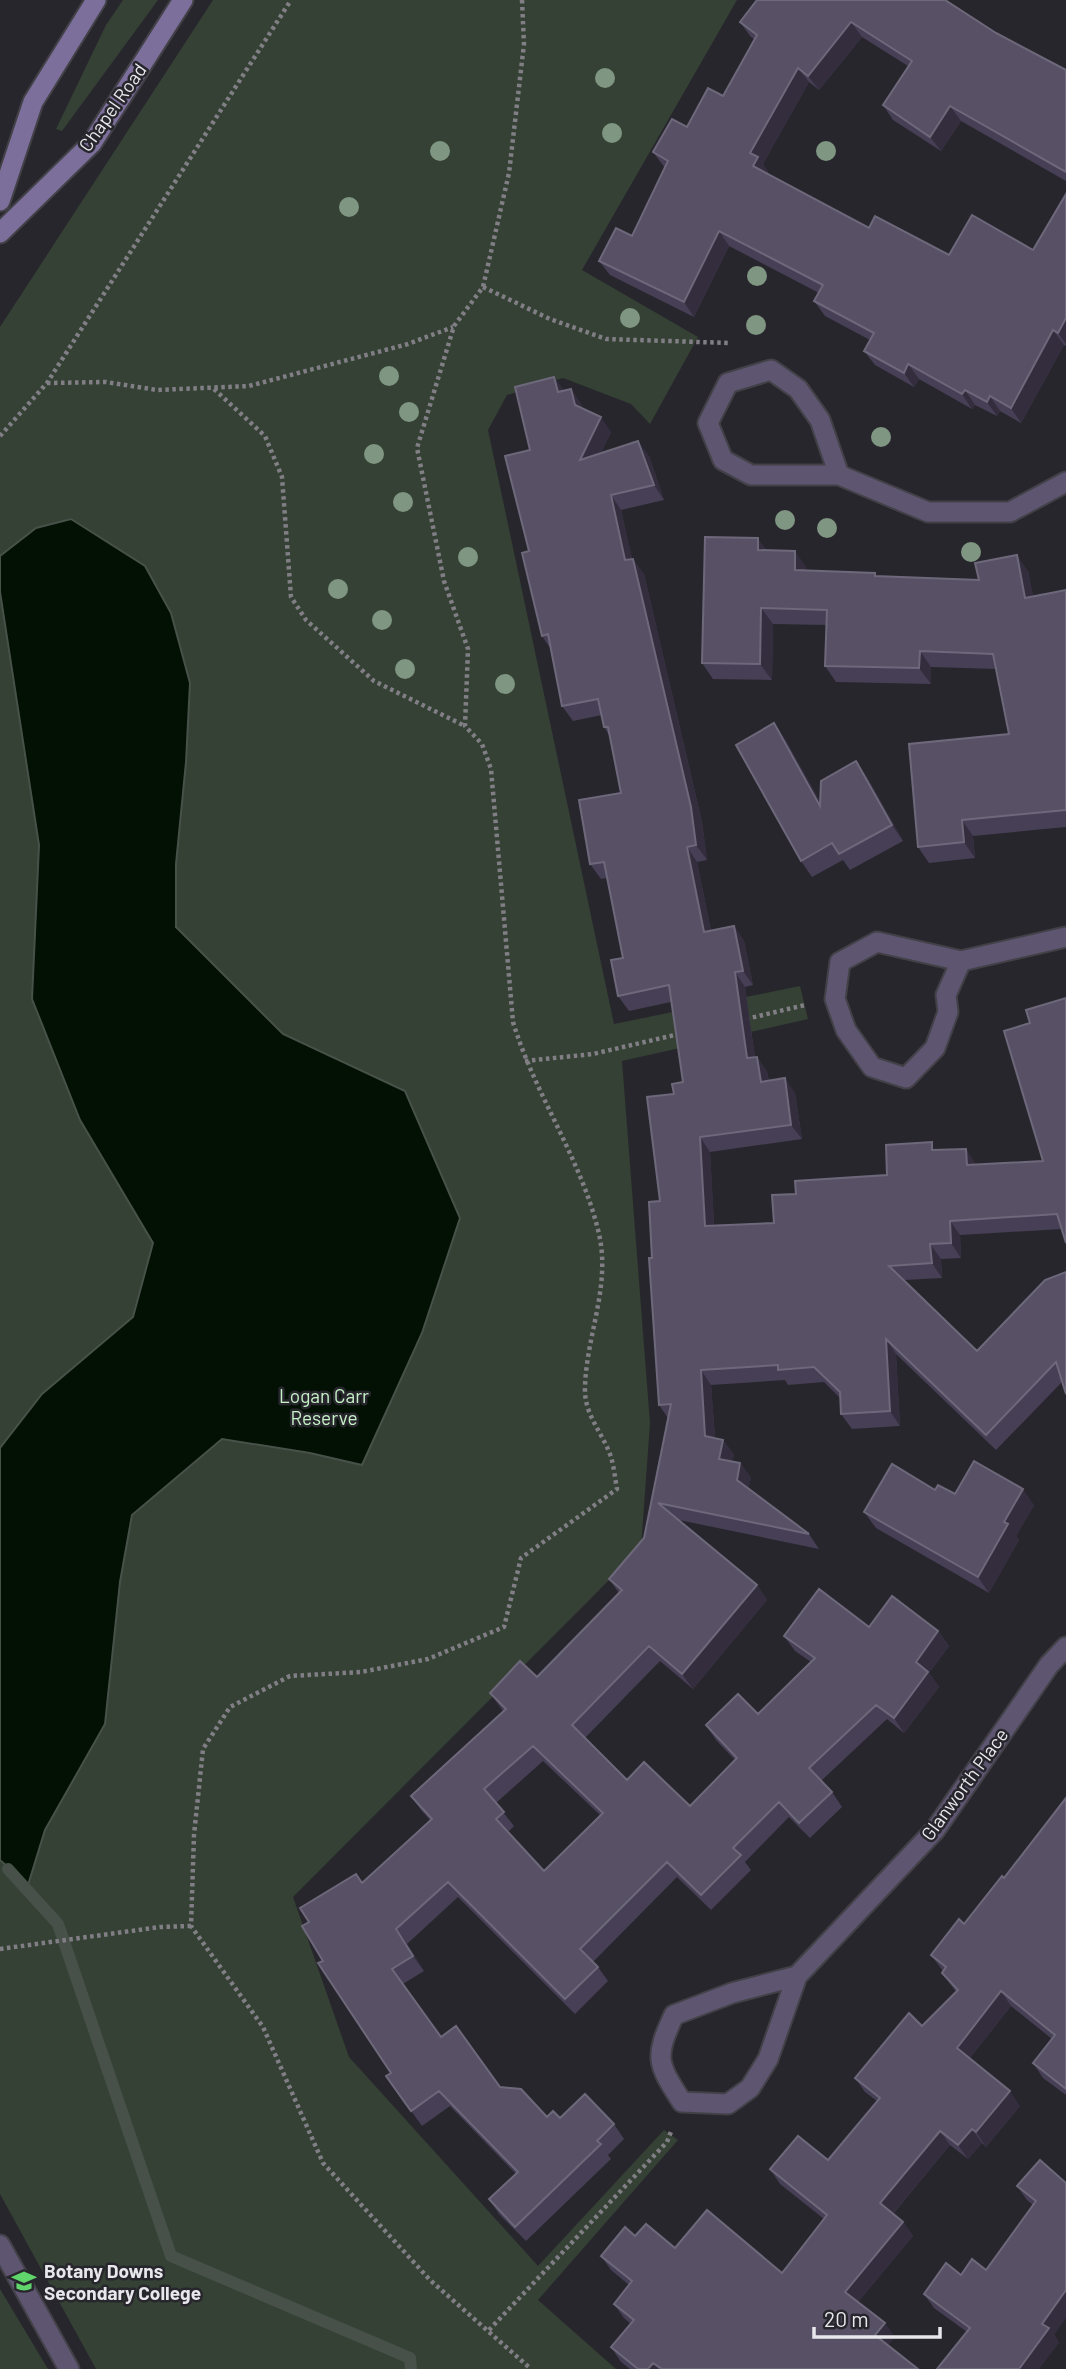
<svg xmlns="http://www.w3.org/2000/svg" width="1066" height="2369" viewBox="0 0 1066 2369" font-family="Barlow,sans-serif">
  <rect width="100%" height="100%" fill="#28262d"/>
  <g fill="#344134">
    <polygon points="123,0 158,0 62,131 56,129 106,25"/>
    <polygon points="213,0 737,0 582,270 698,337 650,424 631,404 563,378 507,395 488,430 614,1024 800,986 808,1019 622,1061 650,1423 641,1548 293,1897 349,2057 538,2266 664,2130 678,2140 538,2300 616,2369 96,2369 0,2194 0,327"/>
    <polygon points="0,2289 48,2369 0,2369"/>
  </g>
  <polygon fill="#021103" stroke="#475149" stroke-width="2" points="71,519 145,566 171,613 190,683 186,762 176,864 176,927 283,1034 405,1091 460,1218 422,1333 362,1465 310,1453 222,1439 132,1515 120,1582 105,1724 45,1830 28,1885 0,1860 0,1448 42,1394 133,1317 153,1243 80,1120 32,999 39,845 0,592 0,556 36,528"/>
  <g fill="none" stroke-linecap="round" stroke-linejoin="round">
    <polyline stroke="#475149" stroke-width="12" points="8,1869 58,1924 171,2256 410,2358 411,2369"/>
    <g stroke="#434148" stroke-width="23">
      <polyline id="service" points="0,2245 69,2369"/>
    </g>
    <g stroke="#434148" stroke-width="23">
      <g id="minor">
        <polyline points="839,475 820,420 798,389 771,370 728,383 708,423 723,460 751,475 839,475 928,512 1010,512 1066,482"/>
        <polyline points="961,961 946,995 948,1012 935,1048 906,1078 872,1067 846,1030 835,999 840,962 877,942 961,961 1066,937"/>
        <path d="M797,1976L732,1993L674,2015C654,2058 657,2063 682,2102L728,2104L750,2088L768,2059L797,1976L935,1830L1049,1665L1066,1647"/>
      </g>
    </g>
    <g stroke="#434148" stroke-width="23">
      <g id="secondary">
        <polyline points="0,201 33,102 96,0"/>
        <polyline points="0,233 92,143 183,0"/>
      </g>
    </g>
    <g stroke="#817f85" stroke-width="4.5" stroke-dasharray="3.5 3.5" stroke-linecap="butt">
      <path d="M522,0L524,44L509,173L483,287L454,326L417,448L444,581L468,649L465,726L482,744L491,769L513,1022C535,1095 582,1160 599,1234C611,1287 586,1336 585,1388C584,1415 603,1433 611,1457C614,1467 615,1478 617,1489L521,1558L504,1627L428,1659L361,1672L290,1676L230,1707L203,1749L194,1835L191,1926L263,2027L323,2163L430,2280L531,2369"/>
      <polyline points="483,287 550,319 606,339 730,343"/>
      <polyline points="47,383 106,382 157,390 249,386 408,344 453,327"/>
      <polyline points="214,389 265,436 282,477 291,597 306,620 374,681 465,726"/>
      <polyline points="0,436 47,383 291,0"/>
      <polyline points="746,1019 805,1005"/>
      <polyline points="525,1061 593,1054 679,1034"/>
      <polyline points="0,1949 160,1927 191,1926"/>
      <polyline points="489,2330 667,2142 672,2129"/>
    </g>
    <use href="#service" stroke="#5e5571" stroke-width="19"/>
    <use href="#minor" stroke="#5e5571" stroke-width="19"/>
    <use href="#secondary" stroke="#7c6f9b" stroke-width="19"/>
  </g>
  <g fill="#7f9682">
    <circle cx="605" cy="78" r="10"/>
    <circle cx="612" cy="133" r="10"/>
    <circle cx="440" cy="151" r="10"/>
    <circle cx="826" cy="151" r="10"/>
    <circle cx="349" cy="207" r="10"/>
    <circle cx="757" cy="276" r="10"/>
    <circle cx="630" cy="318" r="10"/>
    <circle cx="756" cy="325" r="10"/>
    <circle cx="389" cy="376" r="10"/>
    <circle cx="409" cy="412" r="10"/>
    <circle cx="881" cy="437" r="10"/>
    <circle cx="374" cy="454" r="10"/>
    <circle cx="403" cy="502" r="10"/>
    <circle cx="785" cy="520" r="10"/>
    <circle cx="827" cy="528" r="10"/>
    <circle cx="971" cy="552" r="10"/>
    <circle cx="468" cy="557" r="10"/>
    <circle cx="338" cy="589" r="10"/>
    <circle cx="382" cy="620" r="10"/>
    <circle cx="405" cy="669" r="10"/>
    <circle cx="505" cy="684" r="10"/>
  </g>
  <g fill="#463f55" fill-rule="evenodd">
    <polygon points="757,0 996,33 1066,70 1066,181 961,121 941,151 893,120 883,105 908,66 862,37 819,90 809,82 763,164 768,172 767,174 869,228 949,255 1033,250 1066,194 1066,346 1064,345 1021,423 1000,411 997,416 975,405 972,409 919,379 914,387 875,365 864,351 870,340 825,316 814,301 819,293 729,246 694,317 610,275 599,261 632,236 665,168 653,152 687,127 723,96 755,40 750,36 740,22"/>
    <path d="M554,377L564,391L571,389L581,404L582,409L611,432L601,453L649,456L664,500L621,510L632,559L644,574L702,822L707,860L697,862L711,931L734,926L744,941L753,985L745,987L755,1057H757L767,1072L769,1081L795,1093L802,1139L710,1152L714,1225L774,1223L796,1194L887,1175L937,1150L976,1165L1043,1161L1030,1023L1066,998L1062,1229L960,1235L961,1258L941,1259L942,1278L904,1280L977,1351L1045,1280L1062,1382L996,1450L896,1354L900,1426L852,1429L841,1414L840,1398L824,1382L788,1385L785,1380L711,1385L715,1438L723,1440L734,1455L732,1461L740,1463L751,1478L748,1489L809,1534L819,1549L679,1520L757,1585L767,1600L693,1689L660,1661L585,1738L627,1780L690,1806L735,1760L716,1740L706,1725L758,1714L811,1662L795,1651L784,1636L869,1627L938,1631L949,1646L929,1673L939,1687L904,1733L887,1719L821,1781L832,1792L842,1807L810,1838L789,1817L745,1862L751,1870L711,1910L677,1877L593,1962L598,1967L608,1981L575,2014L458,1897L407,1944L424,1971L403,1984L441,2037L500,2087L547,2117L614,2124L624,2139L608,2155L611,2159L526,2241L499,2214L489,2199L516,2174L450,2106L422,2126L386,2076L391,2073L323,1961L309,1922L356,1874L362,1883L430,1820L421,1810L411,1796L503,1711L490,1693L537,1677L619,1593L609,1579L644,1538L668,1418L659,1405L652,1258L674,1094L683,1082L671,1002L629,1011L618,996L623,958L607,878L601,879L590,864L621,793L609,735L604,727L602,715L573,721L562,706L550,648L542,636L529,551L530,450ZM543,1761L600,1815L544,1871L508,1832L514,1826L496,1803Z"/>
    <polygon points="766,550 806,567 806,570 878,577 979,580 1028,571 1033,596 1066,590 1066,827 973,836 975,858 929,863 918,847 1009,734 996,669 931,667 931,684 836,682 825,666 827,625 773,624 772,680 713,679 702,663"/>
    <polygon points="785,739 820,802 867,777 903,841 850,870 843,860 812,877 801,861"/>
    <polygon points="935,1490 955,1494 1034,1505 1016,1536 1019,1540 989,1593 876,1528 864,1512"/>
    <polygon points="1066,1798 1066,2095 1043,2078 1033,2063 1052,2039 1011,2006 970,2058 1020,2106 986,2147 982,2143 968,2159 950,2145 893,2214 903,2222 913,2236 858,2302 895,2337 888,2345 918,2369 630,2369 621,2362 611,2347 631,2324 624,2318 614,2304 629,2285 611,2270 601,2256 635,2236 675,2248 782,2273 824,2219 780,2184 770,2169 828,2160 877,2101 865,2092 855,2078 922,2026 956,1992 942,1973 943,1971 931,1955 964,1924 1004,1878"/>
    <polygon points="1040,2160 1054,2335 1059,2343 967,2332 934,2308 924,2294 961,2275 986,2270 1033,2205 1027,2200 1017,2186"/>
  </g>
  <g fill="#332d3e">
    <polygon points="851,22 862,37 819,90 808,76"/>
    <polygon points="798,68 809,82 763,164 768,172 763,181 753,166 750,153"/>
    <polygon points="950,106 961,121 941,151 930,137"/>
    <polygon points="719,231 729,246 694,317 684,302"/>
    <polygon points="1066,318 1066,344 1058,333"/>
    <polygon points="1053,330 1064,345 1021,423 1011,408"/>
    <polygon points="908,364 919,379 914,387 904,373"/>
    <polygon points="554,377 565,392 558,392"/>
    <polygon points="571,389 581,404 585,420 575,405"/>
    <polygon points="965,390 975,405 972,409 962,394"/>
    <polygon points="990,396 1000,411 997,416 987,402"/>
    <polygon points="601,417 611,432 591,475 580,460"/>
    <polygon points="638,441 649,456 664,500 654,485"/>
    <polygon points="611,495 621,510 636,575 625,560"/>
    <polygon points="758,538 769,554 758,550"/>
    <polygon points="795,551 806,567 806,586 795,570"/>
    <polygon points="1017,555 1028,571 1037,614 1025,598"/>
    <polygon points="633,559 644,574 702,822 707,860 696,845"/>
    <polygon points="761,608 773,624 772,680 760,664"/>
    <polygon points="920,651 931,667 931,684 919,668"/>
    <polygon points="774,723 785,739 832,822 820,806"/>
    <polygon points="856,761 867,777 903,841 892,825"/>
    <polygon points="962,820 973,836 975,858 964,842"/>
    <polygon points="687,847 697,862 714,947 704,932"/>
    <polygon points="734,926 744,941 753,985 743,971"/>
    <polygon points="735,972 745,987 757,1073 747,1058"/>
    <polygon points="757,1057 767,1072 771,1097 761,1082"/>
    <polygon points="785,1078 795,1093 802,1139 791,1125"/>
    <polygon points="700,1137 710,1152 715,1241 705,1226"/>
    <polygon points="966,1149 976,1164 967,1165"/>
    <polygon points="950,1221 960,1235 961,1258 951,1243"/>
    <polygon points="930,1244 941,1259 942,1278 932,1263"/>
    <polygon points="886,1339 896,1354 900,1426 890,1411"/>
    <polygon points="701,1370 711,1385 716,1451 705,1436"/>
    <polygon points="723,1440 734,1455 730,1474 719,1459"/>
    <polygon points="740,1463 751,1478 747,1495 737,1480"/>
    <polygon points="1023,1489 1034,1505 1016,1536 1019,1540 989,1593 978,1577 1004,1522"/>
    <polygon points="757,1585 767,1600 693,1689 682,1674"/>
    <polygon points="938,1631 949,1646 929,1673 939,1687 904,1733 894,1718 916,1662"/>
    <polygon points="396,1929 407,1944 424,1971 413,1956"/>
    <polygon points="1001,1991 1011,2006 967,2062 957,2048"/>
    <polygon points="1010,2091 1020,2106 986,2147 976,2132"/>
    <polygon points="972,2129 982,2143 968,2159 958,2145"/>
    <polygon points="940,2131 950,2145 890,2217 880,2203"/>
    <polygon points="903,2222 913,2236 855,2306 845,2292"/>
    <polygon points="1066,2290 1066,2318 1054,2335 1059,2343 1039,2369 1019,2369 1042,2324"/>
    <polygon points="885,2323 895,2337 885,2349 875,2335"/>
    <polygon points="653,2363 658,2369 648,2369"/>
  </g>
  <g fill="#585166" stroke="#6e687b" stroke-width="2" fill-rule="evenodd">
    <polygon points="757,0 945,0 996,33 1066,70 1066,172 950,106 930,137 883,105 912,61 851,22 808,76 798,68 750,153 758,157 753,166 869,228 875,216 949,255 972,215 1033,250 1066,194 1066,318 1058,333 1053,330 1011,408 990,396 987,402 965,390 962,394 908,364 904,373 864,351 874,333 814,301 823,285 719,231 684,302 599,261 616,228 632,236 668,161 653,152 672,119 687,127 708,88 723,96 757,35 740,22"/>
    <path d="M554,377L558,392L571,389L575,405L601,417L580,460L638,441L654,485L611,495L625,560L633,559L691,807L696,845L687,847L704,932L734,926L743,971L735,972L747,1058L757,1057L761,1082L785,1078L791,1125L700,1137L705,1226L774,1223L772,1195L796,1194L795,1181L887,1175L886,1145L932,1142V1150L966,1149L967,1165L1043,1161L1004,1031L1030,1023L1026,1010L1066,998V1243L1057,1214L950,1221L951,1243L930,1244L932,1263L889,1266L977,1351L1045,1280L1066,1272V1394L1056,1362L986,1435L886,1339L890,1411L841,1414L840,1392L814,1367L778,1370V1365L701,1370L705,1436L723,1440L719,1459L740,1463L737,1480L809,1534L658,1503L757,1585L682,1674L649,1646L572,1725L627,1780L644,1762L690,1806L737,1758L706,1725L738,1694L758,1714L815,1658L784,1636L819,1589L869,1627L892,1596L938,1631L916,1662L928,1672L894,1718L876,1705L809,1768L832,1792L799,1823L779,1802L733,1848L741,1855L701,1895L667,1862L580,1949L598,1967L565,1999L448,1882L396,1929L413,1956L392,1969L441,2037L456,2026L500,2087L521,2089L547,2117L553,2111L560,2118L585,2094L614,2124L597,2141L601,2144L515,2227L489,2199L518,2172L439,2091L411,2111L386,2076L391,2073L318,1963L323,1961L302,1926L309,1922L300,1908L356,1874L362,1883L432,1819L411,1796L506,1709L490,1693L520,1661L537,1677L622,1590L609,1579L644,1538L671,1404L659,1405L649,1258H652L649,1202L660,1201L647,1097L674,1094L672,1084L683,1082L669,985L618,996L611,960L623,958L604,862L590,864L579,800L621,793L608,727H604L598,699L562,706L548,634L542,636L522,553L529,551L505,456L530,450L515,387ZM533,1746L603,1813L544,1871L496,1819L504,1812L484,1789Z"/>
    <polygon points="705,537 758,538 758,550 795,551 795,570 875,573 875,576 979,580 975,563 1017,555 1025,598 1066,590 1066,810 962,820 964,842 918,847 909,744 1009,734 993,654 920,651 919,668 825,666 827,610 761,608 760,664 702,663"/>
    <polygon points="774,723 820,806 821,781 856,761 892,825 839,854 832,843 801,861 736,745"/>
    <polygon points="974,1461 1023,1489 1004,1522 1008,1524 978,1577 864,1512 892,1464 935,1490 938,1485 955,1494"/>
    <polygon points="1066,1798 1066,2089 1033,2063 1055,2035 1001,1991 957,2048 1010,2091 976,2132 972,2129 958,2145 940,2131 880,2203 903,2222 845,2292 885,2323 875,2335 918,2369 662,2369 653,2363 648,2369 638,2369 611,2347 634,2320 614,2304 632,2281 601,2256 625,2227 635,2236 646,2224 675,2248 707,2210 782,2273 827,2215 770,2169 798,2136 828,2160 880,2098 855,2078 909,2013 922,2026 958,1990 942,1973 946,1967 931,1955 959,1919 964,1924 1002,1876 1004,1878"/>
    <polygon points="1040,2160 1066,2183 1066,2290 1042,2324 1049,2328 1019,2369 937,2369 970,2328 924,2294 946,2263 961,2275 972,2259 986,2270 1036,2201 1017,2186"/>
  </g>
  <defs>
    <g id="school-bare" transform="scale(1.89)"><path d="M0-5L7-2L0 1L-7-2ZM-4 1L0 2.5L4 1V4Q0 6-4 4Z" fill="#5fd56b" stroke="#28262d" stroke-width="2.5" paint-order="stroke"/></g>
  </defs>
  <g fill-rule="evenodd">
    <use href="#school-bare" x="24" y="2281"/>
  </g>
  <g text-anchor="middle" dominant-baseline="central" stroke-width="5" stroke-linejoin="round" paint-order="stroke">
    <g font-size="19" fill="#e8e7ec" stroke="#28262d">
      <text transform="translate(112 107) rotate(-55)">Chapel Road</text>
      <text transform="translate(964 1784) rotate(-54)">Glanworth Place</text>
    </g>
    <g font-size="19" fill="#c6f1c7" stroke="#28262d">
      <text x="324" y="1395">Logan Carr<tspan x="324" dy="22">Reserve</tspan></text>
    </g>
    <g font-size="19" font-weight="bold" fill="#e8e7ec" stroke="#28262d" text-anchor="start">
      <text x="44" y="2270">Botany Downs<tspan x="44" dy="22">Secondary College</tspan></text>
    </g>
  </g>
  <path d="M814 2327v10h126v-10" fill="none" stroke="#e8e7ec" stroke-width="3.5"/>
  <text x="824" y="2327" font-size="21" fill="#e8e7ec" stroke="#28262d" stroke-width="5" paint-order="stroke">20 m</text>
</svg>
